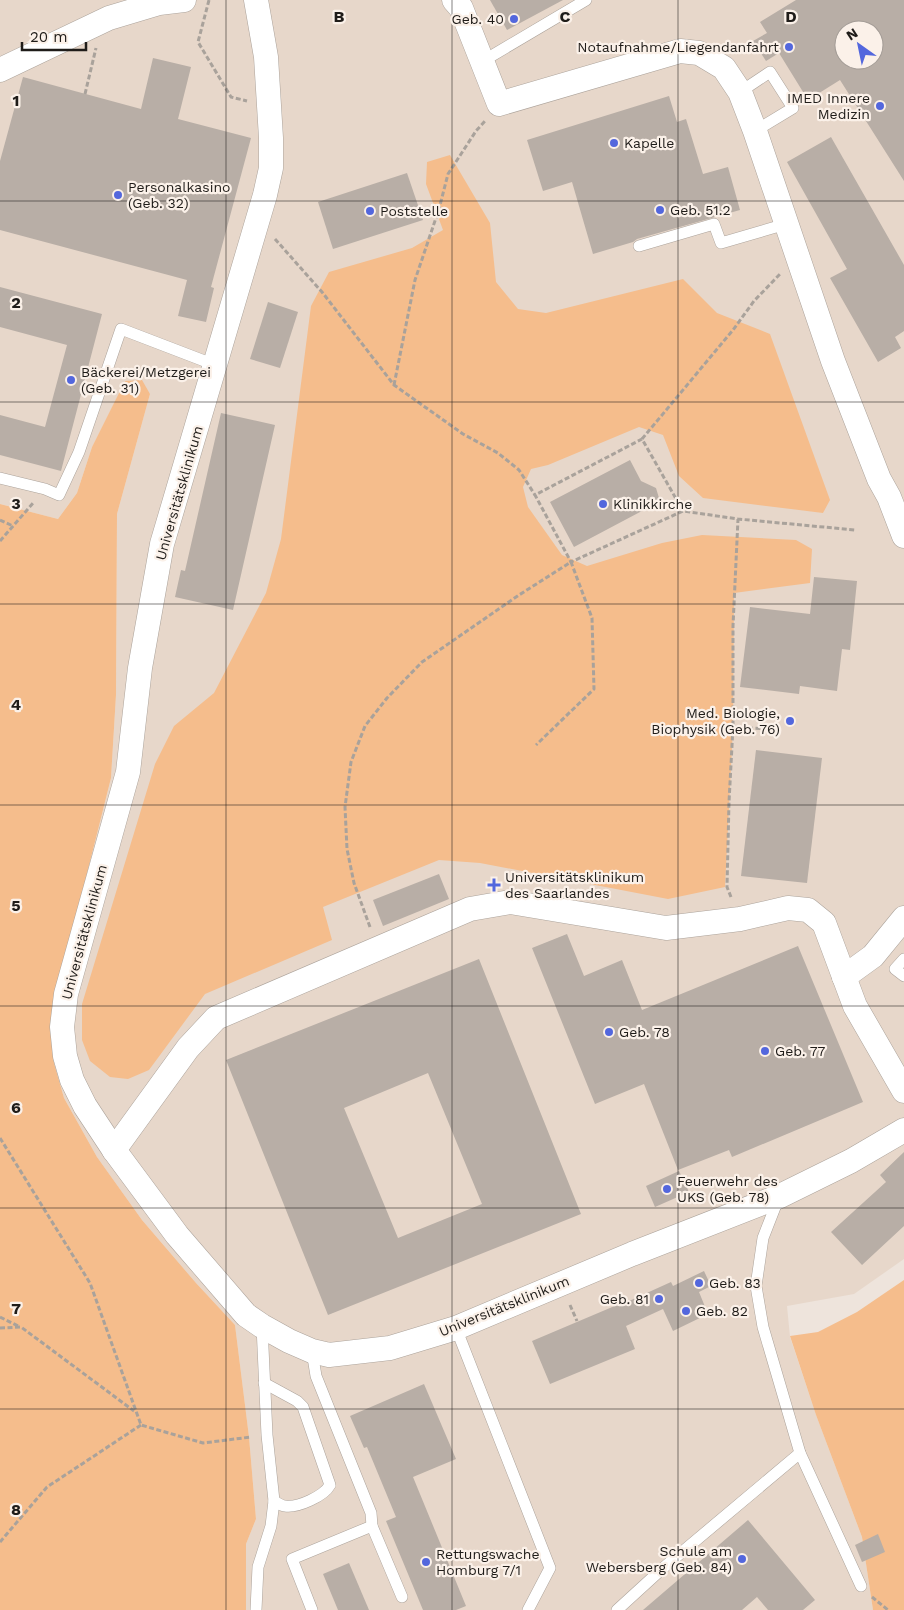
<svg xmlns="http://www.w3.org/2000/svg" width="904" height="1610" viewBox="0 0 904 1610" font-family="'Work Sans',sans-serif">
  <rect width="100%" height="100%" fill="#eee4dc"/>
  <path fill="#e7d7ca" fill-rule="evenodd" d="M0,0H904V1259L854,1294L787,1306L790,1337L816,1415L862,1537L873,1610H246V1544L256,1519L249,1437L235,1325L196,1283L142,1220L97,1157L64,1098L54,1063L52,1037L57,993L111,778L116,695L117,514L150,394L125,382L92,447L77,493L58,519L0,504ZM844,30H874V60H844Z"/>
  <g fill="#f5bd8c">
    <polygon points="450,155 490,223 496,282 518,309 546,313 683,279 717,313 770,334 830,500 823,513 703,498 679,476 663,435 639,427 548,465 531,469 523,487 528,507 562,555 587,566 662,543 702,535 796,540 812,549 810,583 734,593 733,727 725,887 668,899 480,863 439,860 323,907 332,940 205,994 149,1070 128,1079 110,1077 90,1061 82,1040 82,1004 155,764 174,726 214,693 266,593 281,539 311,306 329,272 412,248 443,230 426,184 427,162"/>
    <polygon points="142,380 150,394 117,514 116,695 111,778 57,993 52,1037 54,1063 64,1098 97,1157 142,1220 196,1283 235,1325 249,1437 256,1519 246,1544 246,1610 0,1610 0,504 58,519 77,493 92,447 125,381"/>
    <polygon points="904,1280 904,1610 873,1610 862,1537 816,1415 790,1336 818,1332 857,1312"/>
  </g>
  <g fill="#b8aea6" fill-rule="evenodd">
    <polygon points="490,0 563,0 507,30"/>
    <path d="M796,0H904V181L840,80L808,100L779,53L766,61L753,41L767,33L760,22ZM844,30H874V60H844Z"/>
    <polygon points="153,58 191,67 178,119 251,138 211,287 214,288 206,322 178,316 187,280 0,230 0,161 23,77 141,109"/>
    <polygon points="669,96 677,122 686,119 703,174 728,167 740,210 637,239 633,242 593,254 572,182 543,191 527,140"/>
    <polygon points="831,137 904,265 904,331 895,337 901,348 878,362 830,278 847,269 787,162"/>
    <polygon points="407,173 423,220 333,249 318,202"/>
    <polygon points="0,287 102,314 61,471 0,455 0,415 45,427 67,345 0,327"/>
    <polygon points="268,302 298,312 280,368 250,359"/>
    <polygon points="221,413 275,425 233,610 175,597 181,570 185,571"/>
    <polygon points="630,460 641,481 656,488 659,498 657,503 574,547 550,502"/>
    <polygon points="814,577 857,581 850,650 842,649 837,691 800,686 799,694 740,687 750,607 810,614"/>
    <polygon points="756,750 822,758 807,883 741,876"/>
    <polygon points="439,874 449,899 383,926 373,900"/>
    <polygon points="567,934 584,976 622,960 642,1010 798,946 863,1102 732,1157 729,1150 678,1170 644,1084 595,1104 532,948"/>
    <path d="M479,959L581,1214L328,1315L226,1060ZM428,1073L482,1204L398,1238L344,1108Z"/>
    <polygon points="904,1152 904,1226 862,1265 831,1232 886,1182 880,1175"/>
    <polygon points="679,1171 689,1192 655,1207 646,1186"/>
    <polygon points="704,1271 711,1286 699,1292 708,1314 673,1331 663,1309 626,1326 635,1349 550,1384 532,1341 617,1305 618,1306 671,1282 673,1286"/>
    <polygon points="424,1384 456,1459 413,1477 466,1606 456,1610 423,1610 386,1521 396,1517 367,1447 364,1448 350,1416"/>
    <polygon points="748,1520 815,1600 803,1610 768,1610 757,1597 742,1610 643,1610"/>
    <polygon points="878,1534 885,1552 862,1562 855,1545"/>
    <polygon points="349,1563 369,1610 338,1610 323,1574"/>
  </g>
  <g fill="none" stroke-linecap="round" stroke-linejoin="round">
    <g stroke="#aca39b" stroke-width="12">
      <g id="service">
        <polyline points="483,61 586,0"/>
        <polyline points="740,92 770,72 793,108 755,131"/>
        <polyline points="639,246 714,224 721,243 786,224"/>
        <polyline points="0,478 45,489 59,495 79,452 121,329 215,365"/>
        <polyline points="904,959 895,969 904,976"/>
        <polyline points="779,1197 763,1238 756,1286 763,1327 800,1453 861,1586"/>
        <polyline points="456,1328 550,1568 528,1610"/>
        <polyline points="312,1351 316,1376 371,1513 372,1526 402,1597"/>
        <path d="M264,1383L297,1401L303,1407L330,1485C324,1496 298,1508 285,1506C281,1506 278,1503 274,1501"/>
        <polyline points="256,1610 258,1567 271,1526 274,1501 267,1435 262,1326"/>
        <polyline points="312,1610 292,1559 372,1526"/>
        <polyline points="617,1610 663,1568 800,1453"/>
      </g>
    </g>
    <g stroke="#aca39b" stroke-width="25">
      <g id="minor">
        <polyline points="256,0 266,57 271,138 271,168 265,195 162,544 140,668 128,772 66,994 62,1027 65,1056 72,1080 85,1106 114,1150 177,1235 246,1315 262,1326 289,1341 312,1351 329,1355 390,1348 456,1328 632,1254 780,1196 851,1161 904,1130"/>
        <polyline points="454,0 461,8 499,104 680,51 699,53 724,68 740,92 755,131 833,361 879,479 889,497 904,536"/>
        <polyline points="0,70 109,18 159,3 184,0"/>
        <polyline points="844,977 873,956 904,918"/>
        <polyline points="114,1150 188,1048 216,1018 470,909 510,902 666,928 740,919 788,908 808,910 824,923 855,1006 904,1091"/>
      </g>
    </g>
    <g stroke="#a9a29b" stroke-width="3" stroke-dasharray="5 2.5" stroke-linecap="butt">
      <polyline points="209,0 198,42 231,97 247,101"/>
      <polyline points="85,94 96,48"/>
      <polyline points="275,239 322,292 394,385 463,434 498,453 519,470 535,495"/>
      <polyline points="394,385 415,280 439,209 448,174 476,131 486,120"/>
      <polyline points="642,439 733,330 754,301 781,273"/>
      <polyline points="683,511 642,439 535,495 571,562 683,511 738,519 855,530"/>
      <polyline points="0,520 13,526"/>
      <polyline points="0,541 34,502"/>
      <polyline points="733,727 768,729"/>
      <polyline points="731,897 727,887 729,802 733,727 733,626 738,519"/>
      <polyline points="370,927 354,883 347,849 345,807 351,762 365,726 387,698 422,662 519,595 571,562 592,618 594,689 536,745"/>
      <polyline points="0,1138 90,1283 141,1425 203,1443 251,1437"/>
      <polyline points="570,1305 577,1321"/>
      <polyline points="0,1317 20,1327"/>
      <polyline points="0,1328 21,1327 134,1411"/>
      <polyline points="0,1542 47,1487 141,1425"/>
      <polyline points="872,1597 888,1610"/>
    </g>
    <use href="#service" stroke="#fff" stroke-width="11"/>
    <use href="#minor" stroke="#fff" stroke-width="24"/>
  </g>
  <path fill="none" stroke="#1f1c19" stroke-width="1" stroke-opacity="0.55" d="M226,0V1610M452,0V1610M678,0V1610M0,201H904M0,402H904M0,604H904M0,805H904M0,1006H904M0,1208H904M0,1409H904"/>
  <g fill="#5367dd" stroke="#fbf1e9" stroke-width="2">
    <circle cx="514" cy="19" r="5"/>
    <circle cx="789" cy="47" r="5"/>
    <circle cx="880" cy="106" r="5"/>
    <circle cx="614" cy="143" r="5"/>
    <circle cx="118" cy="195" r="5"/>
    <circle cx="660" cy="210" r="5"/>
    <circle cx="370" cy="211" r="5"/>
    <circle cx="71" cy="380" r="5"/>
    <circle cx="603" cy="504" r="5"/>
    <circle cx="790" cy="721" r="5"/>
    <path d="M491.5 877.5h5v5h5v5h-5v5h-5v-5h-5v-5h5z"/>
    <circle cx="609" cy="1032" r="5"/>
    <circle cx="765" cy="1051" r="5"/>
    <circle cx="667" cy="1189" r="5"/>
    <circle cx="699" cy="1283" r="5"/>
    <circle cx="659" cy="1299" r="5"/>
    <circle cx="686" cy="1311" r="5"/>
    <circle cx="742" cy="1559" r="5"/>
    <circle cx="426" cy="1562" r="5"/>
  </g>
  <g text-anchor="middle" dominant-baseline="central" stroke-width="4.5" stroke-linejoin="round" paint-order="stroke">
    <g font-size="14" fill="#1f1c19" stroke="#fbf1e9" text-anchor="start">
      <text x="504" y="19" text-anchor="end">Geb. 40</text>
      <text x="779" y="47" text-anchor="end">Notaufnahme/Liegendanfahrt</text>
      <text x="870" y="98" text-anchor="end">IMED Innere<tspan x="870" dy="16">Medizin</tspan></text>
      <text x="624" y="143">Kapelle</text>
      <text x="128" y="187">Personalkasino<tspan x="128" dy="16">(Geb. 32)</tspan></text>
      <text x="670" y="210">Geb. 51.2</text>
      <text x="380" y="211">Poststelle</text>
      <text x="81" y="372">Bäckerei/Metzgerei<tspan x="81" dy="16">(Geb. 31)</tspan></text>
      <text x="613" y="504">Klinikkirche</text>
      <text x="780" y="713" text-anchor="end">Med. Biologie,<tspan x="780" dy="16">Biophysik (Geb. 76)</tspan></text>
      <text x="505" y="877">Universitätsklinikum<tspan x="505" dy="16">des Saarlandes</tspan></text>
      <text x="619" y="1032">Geb. 78</text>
      <text x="775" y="1051">Geb. 77</text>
      <text x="677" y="1181">Feuerwehr des<tspan x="677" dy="16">UKS (Geb. 78)</tspan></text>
      <text x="709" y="1283">Geb. 83</text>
      <text x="649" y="1299" text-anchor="end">Geb. 81</text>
      <text x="696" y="1311">Geb. 82</text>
      <text x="732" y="1551" text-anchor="end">Schule am<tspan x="732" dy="16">Webersberg (Geb. 84)</tspan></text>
      <text x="436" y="1554">Rettungswache<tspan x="436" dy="16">Homburg 7/1</tspan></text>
    </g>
    <g font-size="14" fill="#1f1c19" stroke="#fbf1e9">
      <text transform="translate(179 493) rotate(-74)">Universitätsklinikum</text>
      <text transform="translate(84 932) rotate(-75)">Universitätsklinikum</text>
      <text transform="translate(504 1306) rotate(-22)">Universitätsklinikum</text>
    </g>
  </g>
  <g font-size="16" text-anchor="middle" font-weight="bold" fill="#1f1c19" stroke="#fbf1e9" stroke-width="4.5" stroke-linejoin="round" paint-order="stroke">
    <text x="339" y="22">B</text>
    <text x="565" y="22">C</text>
    <text x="791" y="22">D</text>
    <text x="16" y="106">1</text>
    <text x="16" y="308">2</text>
    <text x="16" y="509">3</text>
    <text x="16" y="710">4</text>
    <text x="16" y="911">5</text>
    <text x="16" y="1113">6</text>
    <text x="16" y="1314">7</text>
    <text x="16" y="1515">8</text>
  </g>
  <g transform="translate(859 45) rotate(327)"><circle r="24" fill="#fbf1e9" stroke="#a39c96"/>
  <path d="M0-4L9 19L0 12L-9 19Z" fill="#5367dd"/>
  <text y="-8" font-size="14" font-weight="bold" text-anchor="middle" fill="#1f1c19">N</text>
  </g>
  <path d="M22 42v8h64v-8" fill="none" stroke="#1f1c19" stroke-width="2.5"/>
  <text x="30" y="42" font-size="15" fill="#1f1c19" stroke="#fbf1e9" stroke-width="4" paint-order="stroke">20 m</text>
</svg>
